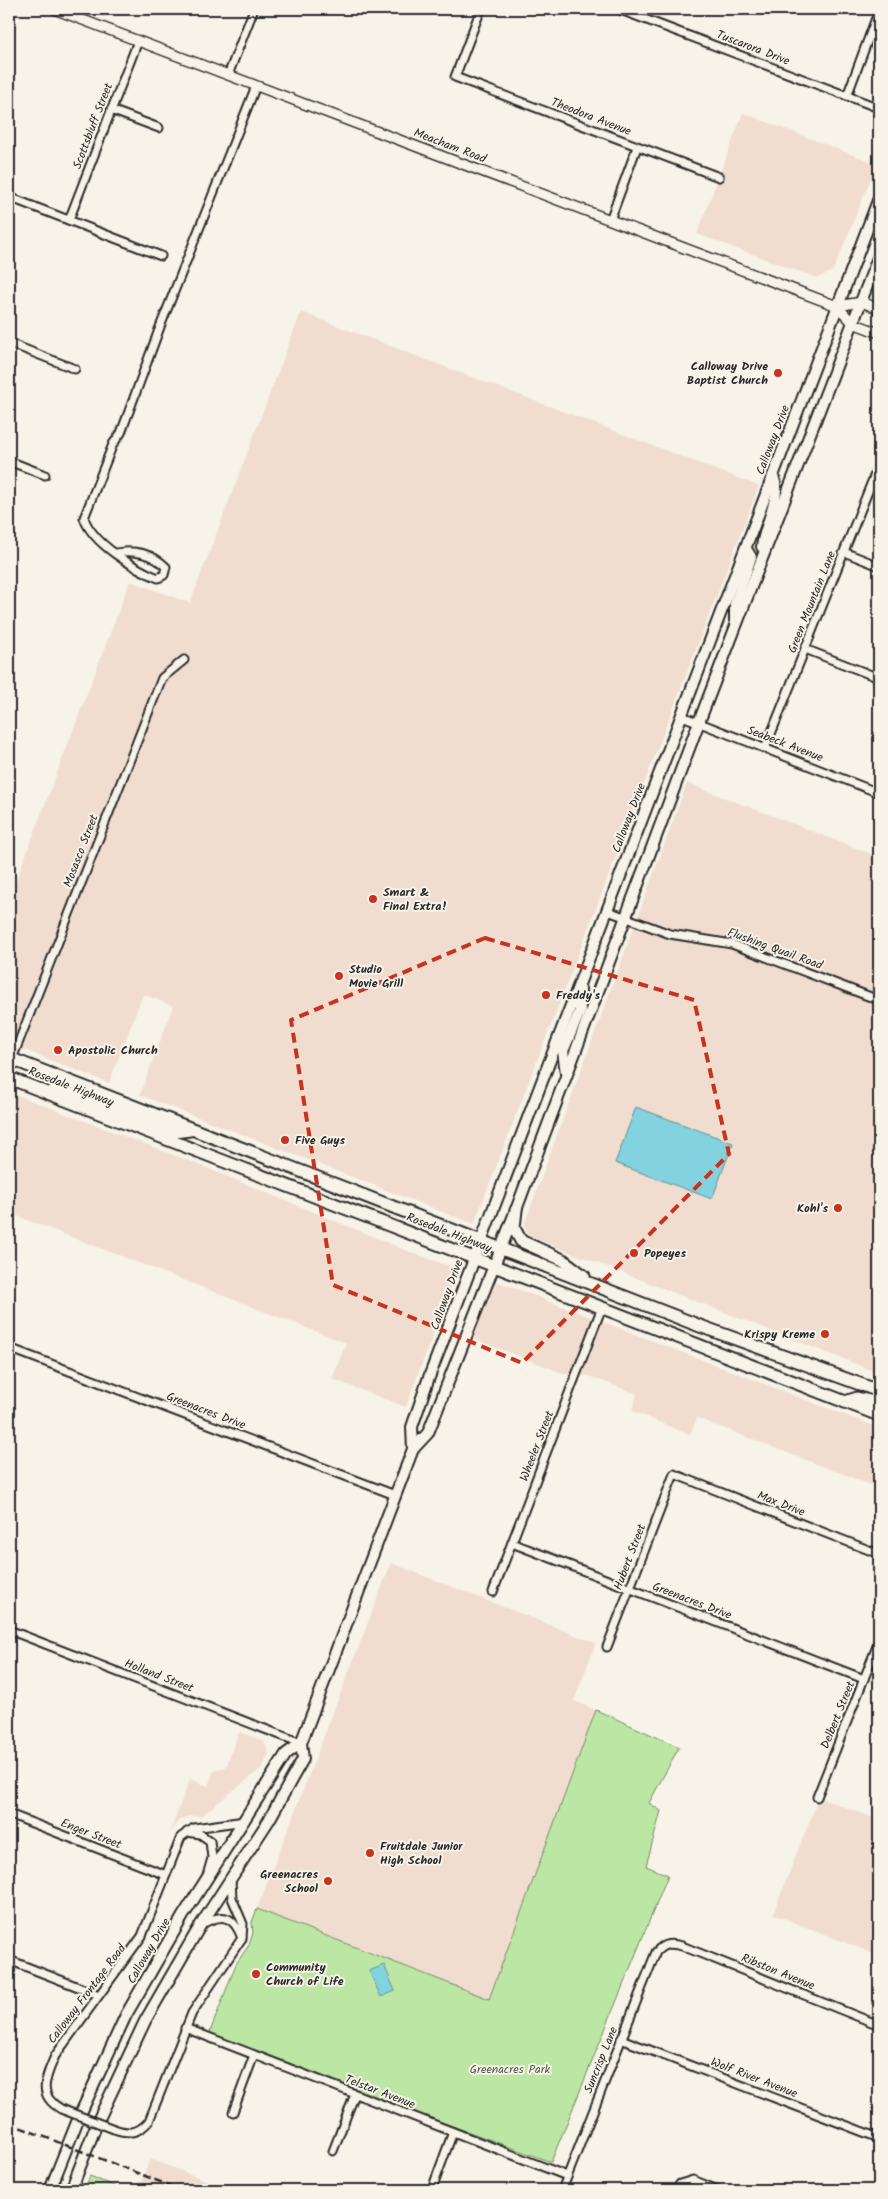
<svg xmlns="http://www.w3.org/2000/svg" width="888" height="2199" viewBox="0 0 888 2199" font-family="Kalam,sans-serif">
  <rect width="100%" height="100%" fill="#f7f3e8"/>
  <filter id="ink" filterUnits="userSpaceOnUse"><feTurbulence type="fractalNoise" baseFrequency=".02" numOctaves="2"/><feDisplacementMap in="SourceGraphic" scale="10" xChannelSelector="R" yChannelSelector="G"/><feConvolveMatrix kernelMatrix="1 2 1 2 8 2 1 2 1" color-interpolation-filters="sRGB"/></filter>
  <g filter="url(#ink)">
    <g fill="#f0ddd0">
      <polygon points="743,113 877,164 833,271 817,278 697,234"/>
      <polygon points="301,312 759,486 474,1224 140,1095 173,1006 143,994 109,1083 9,1044 9,899 130,581 190,603"/>
      <polygon points="687,783 879,857 879,1373 529,1236 524,1225"/>
      <polygon points="9,1092 192,1162 413,1253 449,1266 454,1277 406,1407 332,1379 346,1343 9,1213"/>
      <polygon points="499,1282 879,1428 879,1488 697,1418 690,1435 632,1411 637,1394 589,1376 565,1374 469,1337 488,1285"/>
      <polygon points="391,1563 596,1643 574,1701 596,1710 489,1999 257,1909"/>
      <polygon points="239,1732 264,1741 269,1753 262,1768 201,1816 189,1816 178,1821 169,1834 190,1779 208,1786 214,1771 226,1767"/>
      <polygon points="819,1797 879,1820 879,1956 773,1914"/>
      <polygon points="150,2159 231,2190 138,2190"/>
    </g>
    <g fill="#bce6a3" stroke="#748867">
      <polygon points="596,1710 679,1747 649,1803 661,1811 646,1866 668,1875 551,2162 208,2037 236,1964 249,1945 253,1933 252,1922 257,1909 489,1999"/>
      <polygon points="90,2176 123,2190 84,2190"/>
    </g>
    <g fill="#83d2df" stroke="#608f97">
      <polygon points="636,1107 733,1143 712,1199 615,1163"/>
      <polygon points="384,1965 395,1991 381,1997 369,1971"/>
    </g>
    <g fill="none" stroke-linecap="round" stroke-linejoin="round">
      <g stroke="#2b2b2b" stroke-width="11">
        <g id="minor">
          <polyline points="481,9 455,77 719,177"/>
          <polyline points="618,9 879,108"/>
          <polyline points="228,75 254,9"/>
          <polyline points="847,96 879,10"/>
          <polyline points="111,110 159,128"/>
          <polyline points="9,197 161,256"/>
          <polyline points="69,220 138,41"/>
          <polyline points="610,220 637,147"/>
          <polyline points="9,343 75,369"/>
          <polyline points="9,461 45,475"/>
          <polyline points="844,552 879,566"/>
          <path d="M116,553C134,549 153,554 166,567L164,575L158,578C134,568 93,544 84,518L113,444L121,433L160,327L256,86"/>
          <polyline points="805,649 879,678"/>
          <polyline points="682,716 879,793"/>
          <polyline points="765,749 879,464"/>
          <polyline points="608,911 670,934 732,944 876,999"/>
          <polyline points="12,1059 162,678 184,660"/>
          <polyline points="9,1348 395,1495"/>
          <polyline points="512,1543 864,1679"/>
          <polyline points="493,1592 602,1307"/>
          <polyline points="9,1630 301,1743"/>
          <polyline points="607,1647 674,1474 879,1554"/>
          <polyline points="817,1797 879,1641"/>
          <polyline points="9,1814 166,1875"/>
          <polyline points="187,1832 200,1834 210,1841 212,1858 208,1872"/>
          <path d="M202,1924C223,1913 233,1915 242,1938L243,1924L232,1898L231,1879"/>
          <polyline points="9,1960 99,1995"/>
          <polyline points="185,2028 567,2176"/>
          <polyline points="621,2039 879,2138"/>
          <path d="M61,2109C36,2095 46,2078 55,2056L142,1936L181,1837L194,1828L245,1821"/>
          <polyline points="233,2112 254,2055"/>
          <path d="M114,2129C129,2134 138,2134 149,2121L192,2013L242,1938"/>
          <polyline points="333,2151 355,2094"/>
          <polyline points="432,2189 453,2132"/>
          <path d="M562,2190L656,1952C664,1943 671,1943 682,1946L879,2025"/>
          <polyline points="676,2190 680,2184 693,2180 718,2190"/>
        </g>
      </g>
      <g stroke="#2b2b2b" stroke-width="12">
        <g id="tertiary">
          <polyline points="54,9 837,306 853,323 879,333"/>
          <polyline points="837,306 862,302 879,309"/>
        </g>
      </g>
      <g stroke="#2b2b2b" stroke-width="14">
        <g id="secondary">
          <path d="M762,547C764,525 783,496 773,477"/>
          <polyline points="735,621 735,604 751,557 746,549"/>
          <polyline points="566,1073 563,1051 580,1011 580,989"/>
          <polyline points="413,1449 428,1433 516,1210 699,722 879,255"/>
          <polyline points="50,2190 79,2117 126,2015 183,1916 286,1754 301,1743"/>
          <polyline points="71,2190 97,2123 145,2021 200,1926 269,1820 295,1773 303,1759 301,1743 413,1449 412,1427 428,1380 879,198"/>
        </g>
      </g>
      <g stroke="#2b2b2b" stroke-width="15">
        <g id="primary">
          <polyline points="9,1058 700,1326 879,1391"/>
          <polyline points="9,1078 879,1415"/>
          <polyline points="54,1090 76,1095 175,1132 190,1130"/>
          <polyline points="516,1210 514,1228 521,1241 563,1260 584,1276"/>
          <polyline points="845,1402 857,1398 879,1403"/>
        </g>
      </g>
      <use href="#minor" stroke="#f7f3e8" stroke-width="7"/>
      <use href="#tertiary" stroke="#f7f3e8" stroke-width="9"/>
      <use href="#secondary" stroke="#f7f3e8" stroke-width="10"/>
      <use href="#primary" stroke="#f7f3e8" stroke-width="11"/>
      <polyline stroke="#2b2b2b" stroke-width="2.5" stroke-dasharray="8 4" stroke-linecap="butt" points="9,2123 181,2190"/>
      <g stroke="#2b2b2b" stroke-width="11" stroke-linecap="butt">
        <polyline id="minor-bridge" points="61,2109 114,2129"/>
      </g>
      <use href="#minor-bridge" stroke="#f7f3e8" stroke-width="7"/>
    </g>
  </g>
  <path fill="none" stroke="#c8321e" stroke-width="4" stroke-dasharray="10 6" stroke-linejoin="round" d="M485,938L694,1000L729,1154L522,1363L333,1285L291,1020Z"/>
  <g fill="#c8321e" stroke="#f7f3e8" stroke-width="2">
    <circle cx="778" cy="373" r="5"/>
    <circle cx="373" cy="899" r="5"/>
    <circle cx="339" cy="976" r="5"/>
    <circle cx="546" cy="995" r="5"/>
    <circle cx="58" cy="1050" r="5"/>
    <circle cx="285" cy="1140" r="5"/>
    <circle cx="838" cy="1208" r="5"/>
    <circle cx="634" cy="1253" r="5"/>
    <circle cx="825" cy="1334" r="5"/>
    <circle cx="370" cy="1853" r="5"/>
    <circle cx="328" cy="1881" r="5"/>
    <circle cx="256" cy="1974" r="5"/>
  </g>
  <g text-anchor="middle" dominant-baseline="central" stroke-width="4" stroke-linejoin="round" paint-order="stroke">
    <g font-size="12" fill="#2b2b2b" stroke="#f7f3e8">
      <text transform="translate(753 48) rotate(21)">Tuscarora Drive</text>
      <text transform="translate(591 117) rotate(21)">Theodora Avenue</text>
      <text transform="translate(93 126) rotate(-69)">Scottsbluff Street</text>
      <text transform="translate(450 146) rotate(21)">Meacham Road</text>
      <text transform="translate(773 440) rotate(-69)">Calloway Drive</text>
      <text transform="translate(812 602) rotate(-68)">Green Mountain Lane</text>
      <text transform="translate(785 744) rotate(21)">Seabeck Avenue</text>
      <text transform="translate(629 818) rotate(-69)">Calloway Drive</text>
      <text transform="translate(81 851) rotate(-69)">Mosasco Street</text>
      <text transform="translate(775 949) rotate(20)">Flushing Quail Road</text>
      <text transform="translate(71 1087) rotate(21)">Rosedale Highway</text>
      <text transform="translate(449 1233) rotate(21)">Rosedale Highway</text>
      <text transform="translate(447 1295) rotate(-70)">Calloway Drive</text>
      <text transform="translate(206 1411) rotate(21)">Greenacres Drive</text>
      <text transform="translate(537 1446) rotate(-69)">Wheeler Street</text>
      <text transform="translate(781 1504) rotate(21)">Max Drive</text>
      <text transform="translate(630 1557) rotate(-69)">Hubert Street</text>
      <text transform="translate(692 1601) rotate(21)">Greenacres Drive</text>
      <text transform="translate(159 1676) rotate(21)">Holland Street</text>
      <text transform="translate(838 1715) rotate(-68)">Delbert Street</text>
      <text transform="translate(91 1834) rotate(21)">Enger Street</text>
      <text transform="translate(149 1951) rotate(-60)">Calloway Drive</text>
      <text transform="translate(778 1972) rotate(22)">Ribston Avenue</text>
      <text transform="translate(87 1994) rotate(-53)">Calloway Frontage Road</text>
      <text transform="translate(601 2060) rotate(-68)">Suncrisp Lane</text>
      <text transform="translate(754 2078) rotate(21)">Wolf River Avenue</text>
      <text transform="translate(380 2092) rotate(21)">Telstar Avenue</text>
    </g>
    <g font-size="12" font-weight="bold" fill="#2b2b2b" stroke="#f7f3e8" text-anchor="start">
      <text x="768" y="366" text-anchor="end">Calloway Drive<tspan x="768" dy="14">Baptist Church</tspan></text>
      <text x="383" y="892">Smart &amp;<tspan x="383" dy="14">Final Extra!</tspan></text>
      <text x="349" y="969">Studio<tspan x="349" dy="14">Movie Grill</tspan></text>
      <text x="556" y="995">Freddy's</text>
      <text x="68" y="1050">Apostolic Church</text>
      <text x="295" y="1140">Five Guys</text>
      <text x="828" y="1208" text-anchor="end">Kohl's</text>
      <text x="644" y="1253">Popeyes</text>
      <text x="815" y="1334" text-anchor="end">Krispy Kreme</text>
      <text x="380" y="1846">Fruitdale Junior<tspan x="380" dy="14">High School</tspan></text>
      <text x="318" y="1874" text-anchor="end">Greenacres<tspan x="318" dy="14">School</tspan></text>
      <text x="266" y="1967">Community<tspan x="266" dy="14">Church of Life</tspan></text>
    </g>
    <g font-size="12" fill="#4f5a49" stroke="#f7f3e8">
      <text x="510" y="2069">Greenacres Park</text>
    </g>
  </g>
  <rect width="888" height="2199" fill="none" stroke="#f7f3e8" stroke-width="30"/>
  <rect x="15" y="15" width="858" height="2169" fill="none" stroke="#2b2b2b" stroke-width="2" filter="url(#ink)"/>
</svg>
